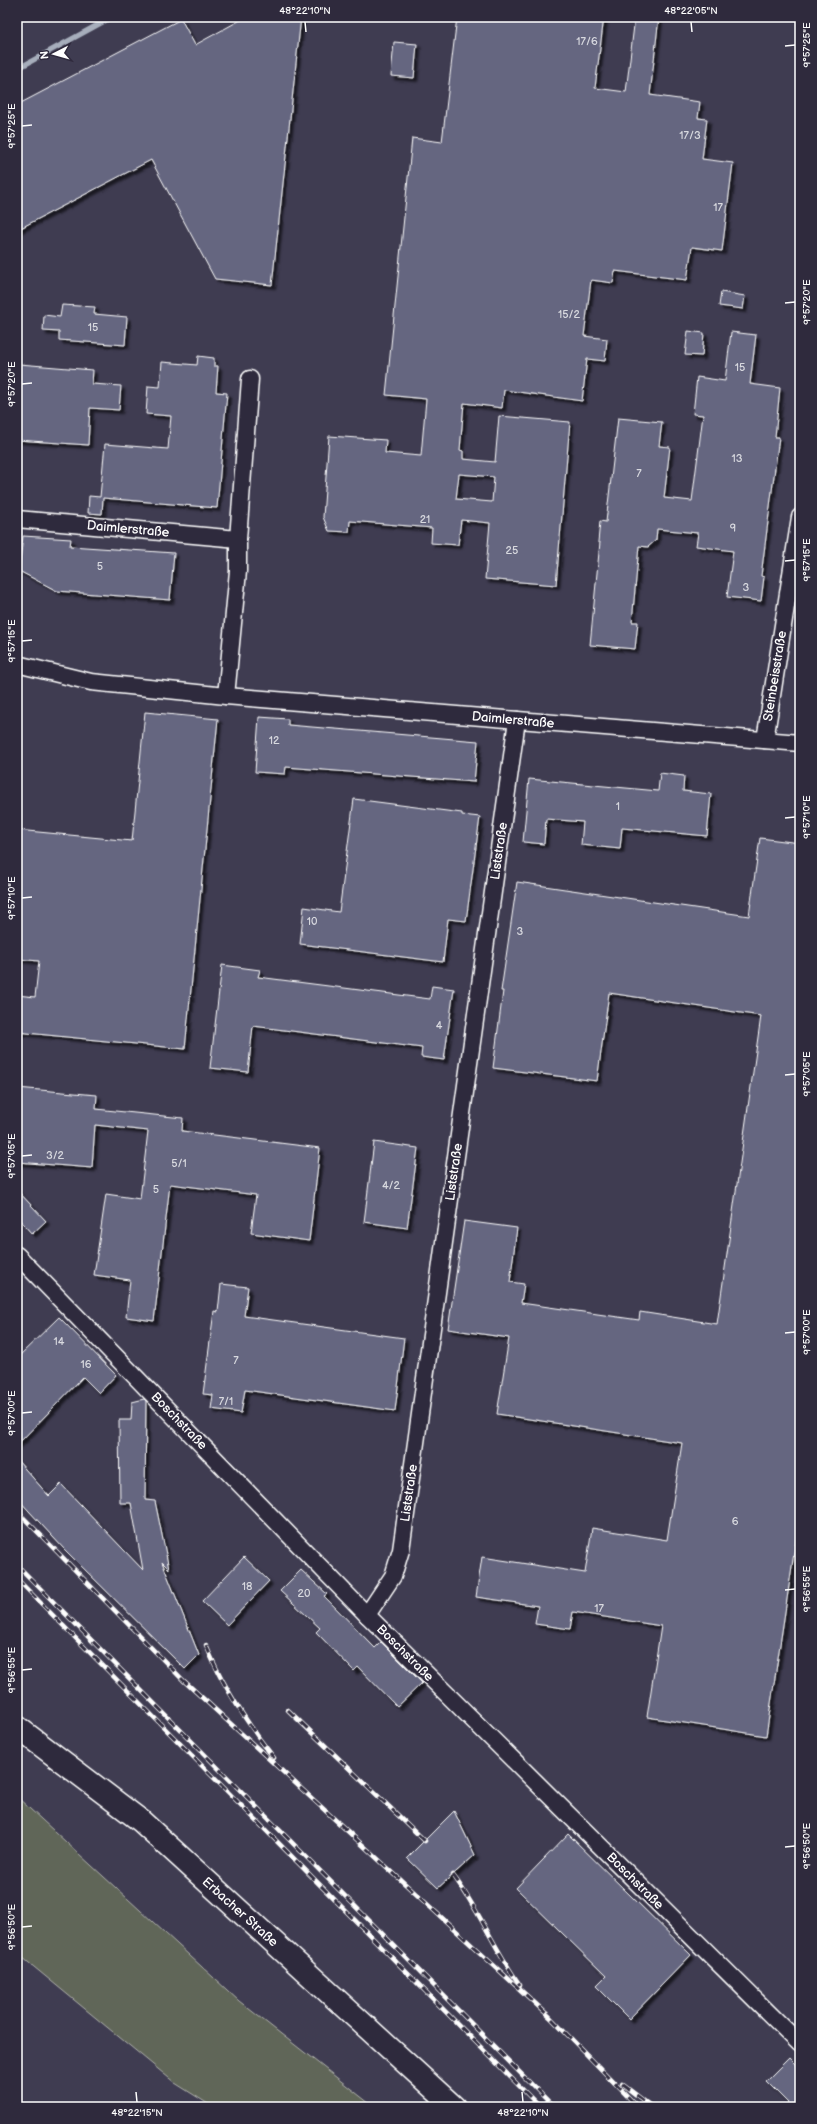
<svg xmlns="http://www.w3.org/2000/svg" width="817" height="2124" viewBox="0 0 817 2124" font-family="'Balsamiq Sans',sans-serif">
  <defs>
    <filter id="shadow"><feDropShadow dx="3.5" dy="3.5" stdDeviation="1" flood-color="#0009"/></filter>
  </defs>
  <rect width="100%" height="100%" fill="#3f3c51"/>
  <filter id="ink" filterUnits="userSpaceOnUse"><feTurbulence type="fractalNoise" baseFrequency=".025" numOctaves="2"/><feDisplacementMap in="SourceGraphic" scale="8" xChannelSelector="R" yChannelSelector="G"/><feConvolveMatrix kernelMatrix="1 2 1 2 8 2 1 2 1" color-interpolation-filters="sRGB"/></filter>
  <g filter="url(#ink)">
    <polygon fill="#606659" stroke="#b0b2ac" points="17,1797 239,2001 374,2107 213,2107 175,2083 17,1953"/>
    <g fill="none" stroke-linecap="round" stroke-linejoin="round">
      <polyline stroke="#a7aebc" stroke-width="5" points="17,69 112,17"/>
    </g>
    <g fill="#656680" stroke="#fff" fill-rule="evenodd" filter="url(#shadow)">
      <polygon points="246,17 301,17 272,285 215,279 151,160 17,230 17,105 181,19 195,45"/>
      <path d="M457,17H604L595,88L626,92L635,17H659L650,95L700,102L698,118L707,119L702,159L733,163L722,251L692,247L687,280L615,271L613,283L591,280L584,336L607,339L605,361L587,359L582,401L504,390L502,408L464,403L460,450L463,451V459L495,462L499,416L570,422L556,585L485,579L490,523L461,520L458,545L431,543L432,528L350,521L349,532L329,531L323,517L329,436L386,440L385,453L421,456L426,399L386,395L412,138L442,142ZM459,474L494,477L492,502L456,499Z"/>
      <polygon points="394,42 417,44 414,78 391,76"/>
      <polygon points="721,292 745,296 743,309 719,306"/>
      <polygon points="62,305 95,307 94,314 127,317 125,345 59,340 59,332 43,331 44,315 60,317"/>
      <polygon points="688,331 704,333 702,356 685,355"/>
      <polygon points="731,332 756,335 750,384 780,388 775,437 779,437 761,576 764,577 761,601 727,597 733,551 696,546 698,533 657,529 656,540 648,547 639,546 632,622 638,622 635,649 590,645 600,542 598,542 600,521 606,522 618,418 662,422 659,446 670,447 664,498 692,501 703,415 693,414 697,377 725,381"/>
      <polygon points="198,356 214,358 214,366 218,366 216,392 227,393 217,508 103,498 102,514 88,513 89,496 100,497 105,444 168,449 171,416 146,414 148,386 160,387 162,362 197,365"/>
      <polygon points="19,364 93,370 92,384 121,386 119,410 90,408 88,445 17,440 17,388"/>
      <polygon points="23,536 71,539 70,546 174,553 170,600 57,591 19,571"/>
      <polygon points="145,712 218,719 185,1049 17,1032 17,995 35,997 39,961 17,959 17,830 132,841"/>
      <polygon points="259,717 288,719 288,725 478,741 474,782 286,767 285,774 255,772"/>
      <polygon points="660,773 684,776 683,791 711,794 707,836 622,828 620,849 581,845 583,822 546,819 544,844 523,842 529,779 658,791"/>
      <polygon points="354,799 462,813 462,815 480,817 466,921 448,919 443,962 300,944 304,907 339,912"/>
      <polygon points="760,838 800,843 800,1257 798,1272 800,1272 800,1514 766,1736 647,1717 661,1626 573,1612 570,1629 535,1624 538,1606 476,1597 482,1557 585,1573 592,1528 667,1540 682,1443 497,1414 509,1338 448,1329 464,1221 517,1228 510,1282 524,1284 521,1303 639,1320 640,1312 717,1324 761,1016 609,993 597,1081 493,1068 503,991 501,991 517,882 749,916"/>
      <polygon points="222,965 260,970 258,977 430,999 432,986 454,989 444,1060 421,1057 422,1048 253,1026 248,1072 210,1068"/>
      <polygon points="17,1088 97,1095 96,1109 183,1118 182,1131 320,1148 309,1241 251,1233 256,1195 170,1184 154,1321 126,1317 130,1280 94,1275 106,1194 140,1199 148,1131 95,1125 92,1168 17,1162"/>
      <polygon points="374,1142 418,1148 407,1228 364,1222"/>
      <polygon points="17,1190 46,1221 32,1234 17,1217"/>
      <polygon points="221,1284 248,1287 244,1316 404,1338 395,1411 245,1390 241,1413 211,1409 213,1395 203,1394 214,1311 218,1312"/>
      <polygon points="59,1317 116,1375 99,1393 83,1377 17,1445 17,1358"/>
      <polygon points="144,1399 146,1401 145,1500 155,1501 169,1569 162,1562 199,1655 185,1669 64,1549 17,1498 17,1460 49,1496 61,1484 143,1570 131,1503 120,1503 119,1420 131,1420 132,1402"/>
      <polygon points="244,1557 269,1581 227,1625 202,1601"/>
      <polygon points="301,1570 327,1594 324,1596 375,1648 381,1642 422,1683 397,1707 358,1667 354,1671 316,1632 320,1628 280,1591"/>
      <polygon points="454,1811 475,1855 438,1888 407,1858"/>
      <polygon points="568,1834 691,1955 629,2019 596,1986 606,1976 516,1888"/>
      <polygon points="789,2058 800,2069 800,2107 792,2107 766,2081"/>
    </g>
    <g fill="none" stroke-linecap="round" stroke-linejoin="round">
      <g stroke="#fff" stroke-width="19">
        <g id="street">
          <polyline points="17,519 238,539"/>
          <polyline points="17,664 91,682 226,696 800,743"/>
          <polyline points="226,696 238,571 238,539 250,379"/>
          <polyline points="765,740 800,517"/>
          <polyline points="17,1255 367,1615 800,2044"/>
          <polyline points="367,1615 393,1576 401,1550 517,720"/>
        </g>
      </g>
      <g stroke="#fff" stroke-width="25">
        <polyline id="secondary" points="17,1727 141,1821 454,2107"/>
      </g>
      <use href="#street" stroke="#2f2a3d" stroke-width="16"/>
      <use href="#secondary" stroke="#2f2a3d" stroke-width="22"/>
      <g stroke="#fff" stroke-width="4.5">
        <g id="rail">
          <polyline points="17,1511 183,1680 550,2017 638,2107"/>
          <polyline points="17,1565 554,2107"/>
          <polyline points="17,1579 540,2107"/>
          <path d="M206,1645C223,1687 246,1722 274,1758"/>
          <polyline points="288,1710 425,1841"/>
          <path d="M453,1875C479,1910 495,1950 520,1985"/>
          <polyline points="622,2084 652,2107"/>
        </g>
      </g>
      <use href="#rail" stroke="#2f2a3d" stroke-width="3" stroke-dasharray="9" stroke-linecap="butt"/>
    </g>
  </g>
  <path fill="none" stroke="#fff" stroke-width="1.5" d="M305,22L306,32M691,22L692,32M785,46L795,45M22,126L32,125M785,303L795,302M22,384L32,383M785,561L795,560M22,641L32,640M785,818L795,817M22,898L32,897M785,1075L795,1074M22,1156L32,1155M785,1333L795,1332M22,1413L32,1412M785,1590L795,1589M22,1670L32,1669M785,1847L795,1846M22,1927L32,1926M136,2092L137,2102M522,2092L523,2102"/>
  <g text-anchor="middle" dominant-baseline="central" stroke-width="4" stroke-linejoin="round" paint-order="stroke">
    <g font-size="11" fill="#d8d9df">
      <text x="587" y="41">17/6</text>
      <text x="690" y="135">17/3</text>
      <text x="718" y="207">17</text>
      <text x="569" y="314">15/2</text>
      <text x="93" y="327">15</text>
      <text x="740" y="367">15</text>
      <text x="737" y="458">13</text>
      <text x="639" y="473">7</text>
      <text x="425" y="519">21</text>
      <text x="733" y="528">9</text>
      <text x="512" y="550">25</text>
      <text x="100" y="566">5</text>
      <text x="746" y="587">3</text>
      <text x="274" y="740">12</text>
      <text x="618" y="806">1</text>
      <text x="312" y="921">10</text>
      <text x="520" y="931">3</text>
      <text x="439" y="1025">4</text>
      <text x="55" y="1155">3/2</text>
      <text x="179" y="1163">5/1</text>
      <text x="391" y="1185">4/2</text>
      <text x="156" y="1189">5</text>
      <text x="59" y="1341">14</text>
      <text x="236" y="1360">7</text>
      <text x="86" y="1364">16</text>
      <text x="226" y="1401">7/1</text>
      <text x="735" y="1521">6</text>
      <text x="247" y="1586">18</text>
      <text x="304" y="1593">20</text>
      <text x="599" y="1608">17</text>
    </g>
    <g font-size="13" fill="#fff" stroke="#2f2a3d">
      <text transform="translate(128 529) rotate(5)">Daimlerstraße</text>
      <text transform="translate(775 676) rotate(-81)">Steinbeisstraße</text>
      <text transform="translate(513 720) rotate(5)">Daimlerstraße</text>
      <text transform="translate(499 851) rotate(-82)">Liststraße</text>
      <text transform="translate(454 1172) rotate(-82)">Liststraße</text>
      <text transform="translate(179 1421) rotate(46)">Boschstraße</text>
      <text transform="translate(409 1493) rotate(-82)">Liststraße</text>
      <text transform="translate(405 1653) rotate(45)">Boschstraße</text>
      <text transform="translate(635 1881) rotate(45)">Boschstraße</text>
      <text transform="translate(240 1912) rotate(42)">Erbacher Straße</text>
    </g>
  </g>
  <rect width="817" height="2124" fill="none" stroke="#2f2a3d" stroke-width="44"/>
  <g transform="translate(54 54) rotate(264)" stroke="#2f2a3d" stroke-width="3" paint-order="stroke">
  <path d="M0-3L7 15L0 10L-7 15Z" fill="#ffffff"/>
  <text y="-6" font-size="11" font-weight="bold" text-anchor="middle" fill="#ffffff">N</text>
  </g>
  <rect x="22" y="22" width="773" height="2080" fill="none" stroke="#fff" stroke-width="1.5"/>
  <g font-size="10" text-anchor="middle" fill="#fff">
    <text x="305" y="14">48°22'10"N</text>
    <text x="691" y="14">48°22'05"N</text>
    <text transform="translate(806 45) rotate(-90)" y="4">9°57'25"E</text>
    <text transform="translate(11 126) rotate(-90)" y="4">9°57'25"E</text>
    <text transform="translate(806 302) rotate(-90)" y="4">9°57'20"E</text>
    <text transform="translate(11 384) rotate(-90)" y="4">9°57'20"E</text>
    <text transform="translate(806 560) rotate(-90)" y="4">9°57'15"E</text>
    <text transform="translate(11 641) rotate(-90)" y="4">9°57'15"E</text>
    <text transform="translate(806 817) rotate(-90)" y="4">9°57'10"E</text>
    <text transform="translate(11 898) rotate(-90)" y="4">9°57'10"E</text>
    <text transform="translate(806 1074) rotate(-90)" y="4">9°57'05"E</text>
    <text transform="translate(11 1156) rotate(-90)" y="4">9°57'05"E</text>
    <text transform="translate(806 1332) rotate(-90)" y="4">9°57'00"E</text>
    <text transform="translate(11 1413) rotate(-90)" y="4">9°57'00"E</text>
    <text transform="translate(806 1589) rotate(-90)" y="4">9°56'55"E</text>
    <text transform="translate(11 1670) rotate(-90)" y="4">9°56'55"E</text>
    <text transform="translate(806 1846) rotate(-90)" y="4">9°56'50"E</text>
    <text transform="translate(11 1927) rotate(-90)" y="4">9°56'50"E</text>
    <text x="137" y="2116">48°22'15"N</text>
    <text x="523" y="2116">48°22'10"N</text>
  </g>
</svg>
